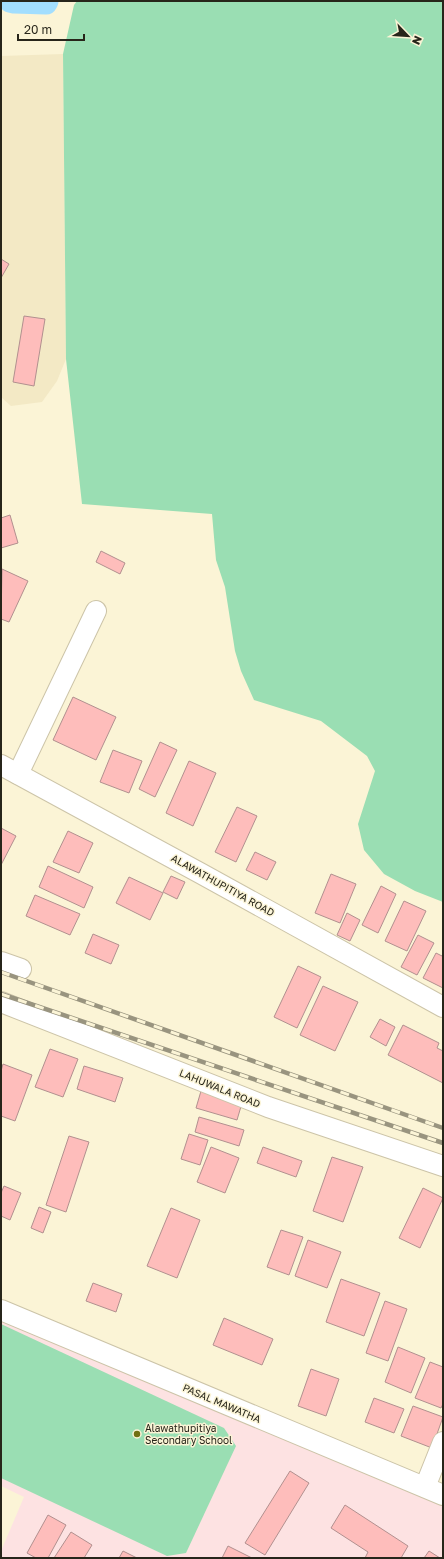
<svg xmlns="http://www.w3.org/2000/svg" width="444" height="1559" viewBox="0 0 444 1559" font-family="'Golos Text',sans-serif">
  <rect width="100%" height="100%" fill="#fbf4d6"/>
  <polygon fill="#f3e9c5" points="63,54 66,359 57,381 42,402 11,406 1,397 1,56"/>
  <polygon fill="#fde2e2" points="1,1319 443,1506 443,1558 1,1558 1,1551 24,1497 1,1486"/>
  <g fill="#9adeb3">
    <polygon points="77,1 443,1 443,902 415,891 384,874 364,850 358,824 375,771 367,756 321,721 254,700 241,671 235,651 225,587 216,560 212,514 82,504 66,359 63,54 74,5"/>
    <polygon points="1,1324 224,1428 236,1446 186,1553 167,1556 1,1478"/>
  </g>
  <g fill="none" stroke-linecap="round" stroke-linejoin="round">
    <polyline stroke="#a2defe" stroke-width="23" points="10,1 14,2 46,3 47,1"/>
  </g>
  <g fill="#febdbb" stroke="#b1908f">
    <polygon points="1,259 9,264 1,278"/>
    <polygon points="24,316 45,319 34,386 13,382"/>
    <polygon points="10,515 18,543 1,548 1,518"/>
    <polygon points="101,551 125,563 120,574 96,562"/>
    <polygon points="2,569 28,581 9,622 1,619"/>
    <polygon points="73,697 116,717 96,760 53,740"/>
    <polygon points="160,742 177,750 155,797 139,789"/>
    <polygon points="113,750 142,761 129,793 100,782"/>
    <polygon points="189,761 216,773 193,826 166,813"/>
    <polygon points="237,807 257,816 236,862 215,852"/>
    <polygon points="1,828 16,836 1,865"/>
    <polygon points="68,831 93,843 79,873 53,862"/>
    <polygon points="255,852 276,862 267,880 246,870"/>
    <polygon points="48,866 93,887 84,908 39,887"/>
    <polygon points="331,874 356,884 340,923 315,913"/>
    <polygon points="171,876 185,882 177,899 163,892"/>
    <polygon points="129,877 163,893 150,920 116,903"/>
    <polygon points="381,886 396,894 378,933 362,925"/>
    <polygon points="35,895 80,914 70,935 26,916"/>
    <polygon points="404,901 426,911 407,951 385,941"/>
    <polygon points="347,913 360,920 350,941 337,935"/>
    <polygon points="93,934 119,945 111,964 85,953"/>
    <polygon points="418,935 434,943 417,975 401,967"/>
    <polygon points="436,953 442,956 443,954 443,988 423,978"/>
    <polygon points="298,966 321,977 297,1028 274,1017"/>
    <polygon points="323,986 358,1002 335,1051 300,1035"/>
    <polygon points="380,1019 395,1027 386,1046 370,1037"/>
    <polygon points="403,1025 439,1043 437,1048 443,1051 443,1083 388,1055"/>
    <polygon points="50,1049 78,1059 63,1097 35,1087"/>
    <polygon points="3,1064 32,1075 15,1121 1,1116 1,1071"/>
    <polygon points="84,1066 123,1078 115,1102 77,1089"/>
    <polygon points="201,1091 242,1103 237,1120 196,1108"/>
    <polygon points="199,1117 244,1130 239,1146 195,1132"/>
    <polygon points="189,1134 208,1140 200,1165 181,1159"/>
    <polygon points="69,1136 89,1142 66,1212 46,1205"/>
    <polygon points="211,1147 239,1158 225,1193 197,1182"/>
    <polygon points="263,1147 302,1161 296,1177 257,1163"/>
    <polygon points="332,1157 363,1167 343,1222 313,1211"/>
    <polygon points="4,1186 21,1193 10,1220 1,1216 1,1193"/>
    <polygon points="423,1188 443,1198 420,1248 399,1238"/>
    <polygon points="39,1207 51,1212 43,1233 31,1228"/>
    <polygon points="171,1208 200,1220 177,1278 147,1266"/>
    <polygon points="281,1230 303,1237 289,1275 267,1267"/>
    <polygon points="308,1240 341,1252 327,1288 295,1276"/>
    <polygon points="341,1279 380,1293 364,1336 326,1322"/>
    <polygon points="93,1283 122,1294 116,1312 86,1301"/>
    <polygon points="385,1301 407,1309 388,1361 366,1353"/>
    <polygon points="224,1318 273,1339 262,1365 213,1345"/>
    <polygon points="398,1347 425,1358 411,1393 385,1382"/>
    <polygon points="430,1362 443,1367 443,1404 441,1408 415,1398"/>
    <polygon points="311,1369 339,1379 326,1416 298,1406"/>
    <polygon points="374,1398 404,1409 394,1433 365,1422"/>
    <polygon points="413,1406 443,1417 432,1448 401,1436"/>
    <polygon points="290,1471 309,1483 265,1555 245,1543"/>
    <polygon points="345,1505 408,1546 401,1558 365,1558 368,1552 331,1528"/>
    <polygon points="48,1515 66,1525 48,1558 36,1558 27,1553"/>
    <polygon points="71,1532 92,1545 84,1558 54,1558"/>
    <polygon points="228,1546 252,1558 222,1558"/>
    <polygon points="123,1551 137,1558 119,1558"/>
    <polygon points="429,1551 440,1558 424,1558"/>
  </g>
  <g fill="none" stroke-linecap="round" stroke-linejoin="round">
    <g stroke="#ccc4a8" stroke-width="22">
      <g id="street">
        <polyline points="1,765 200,873 443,1007"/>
        <polyline points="18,774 96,611"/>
        <polyline points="1,962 21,969"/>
        <polyline points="1,1002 268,1107 443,1166"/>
        <polyline points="1,1310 443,1495"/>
        <polyline points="425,1487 443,1442"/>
      </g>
    </g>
    <use href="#street" stroke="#fff" stroke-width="20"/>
    <g stroke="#99947f" stroke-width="4.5">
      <g id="rail">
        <polyline points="1,972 443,1128"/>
        <polyline points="1,994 443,1143"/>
      </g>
    </g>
    <use href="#rail" stroke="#fbf4d6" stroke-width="3" stroke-dasharray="9" stroke-linecap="butt"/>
  </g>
  <circle fill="#716f11" stroke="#fbf4d6" stroke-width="1.5" cx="137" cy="1434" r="4"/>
  <g text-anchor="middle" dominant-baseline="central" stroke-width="3" stroke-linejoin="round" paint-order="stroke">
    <g font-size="10" fill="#27251a" stroke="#fbf4d6">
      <text transform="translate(223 885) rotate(29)">ALAWATHUPITIYA ROAD</text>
      <text transform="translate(220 1088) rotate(22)">LAHUWALA ROAD</text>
      <text transform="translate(222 1403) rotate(23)">PASAL MAWATHA</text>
    </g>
    <g font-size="10" fill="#27251a" stroke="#fbf4d6" text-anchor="start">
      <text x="145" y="1428">Alawathupitiya<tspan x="145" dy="12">Secondary School</tspan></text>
    </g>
  </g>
  <rect width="444" height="1559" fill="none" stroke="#27251a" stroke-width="4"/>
  <g transform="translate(408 36) rotate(115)" stroke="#fbf4d6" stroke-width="3" paint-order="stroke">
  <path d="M0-3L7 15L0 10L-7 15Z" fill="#27251a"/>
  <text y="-6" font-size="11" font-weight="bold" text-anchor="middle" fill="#27251a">N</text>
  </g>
  <path d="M18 34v6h66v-6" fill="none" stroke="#27251a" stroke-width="2"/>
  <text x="24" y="34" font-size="12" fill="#27251a" stroke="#fbf4d6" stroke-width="3" paint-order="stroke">20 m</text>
</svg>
